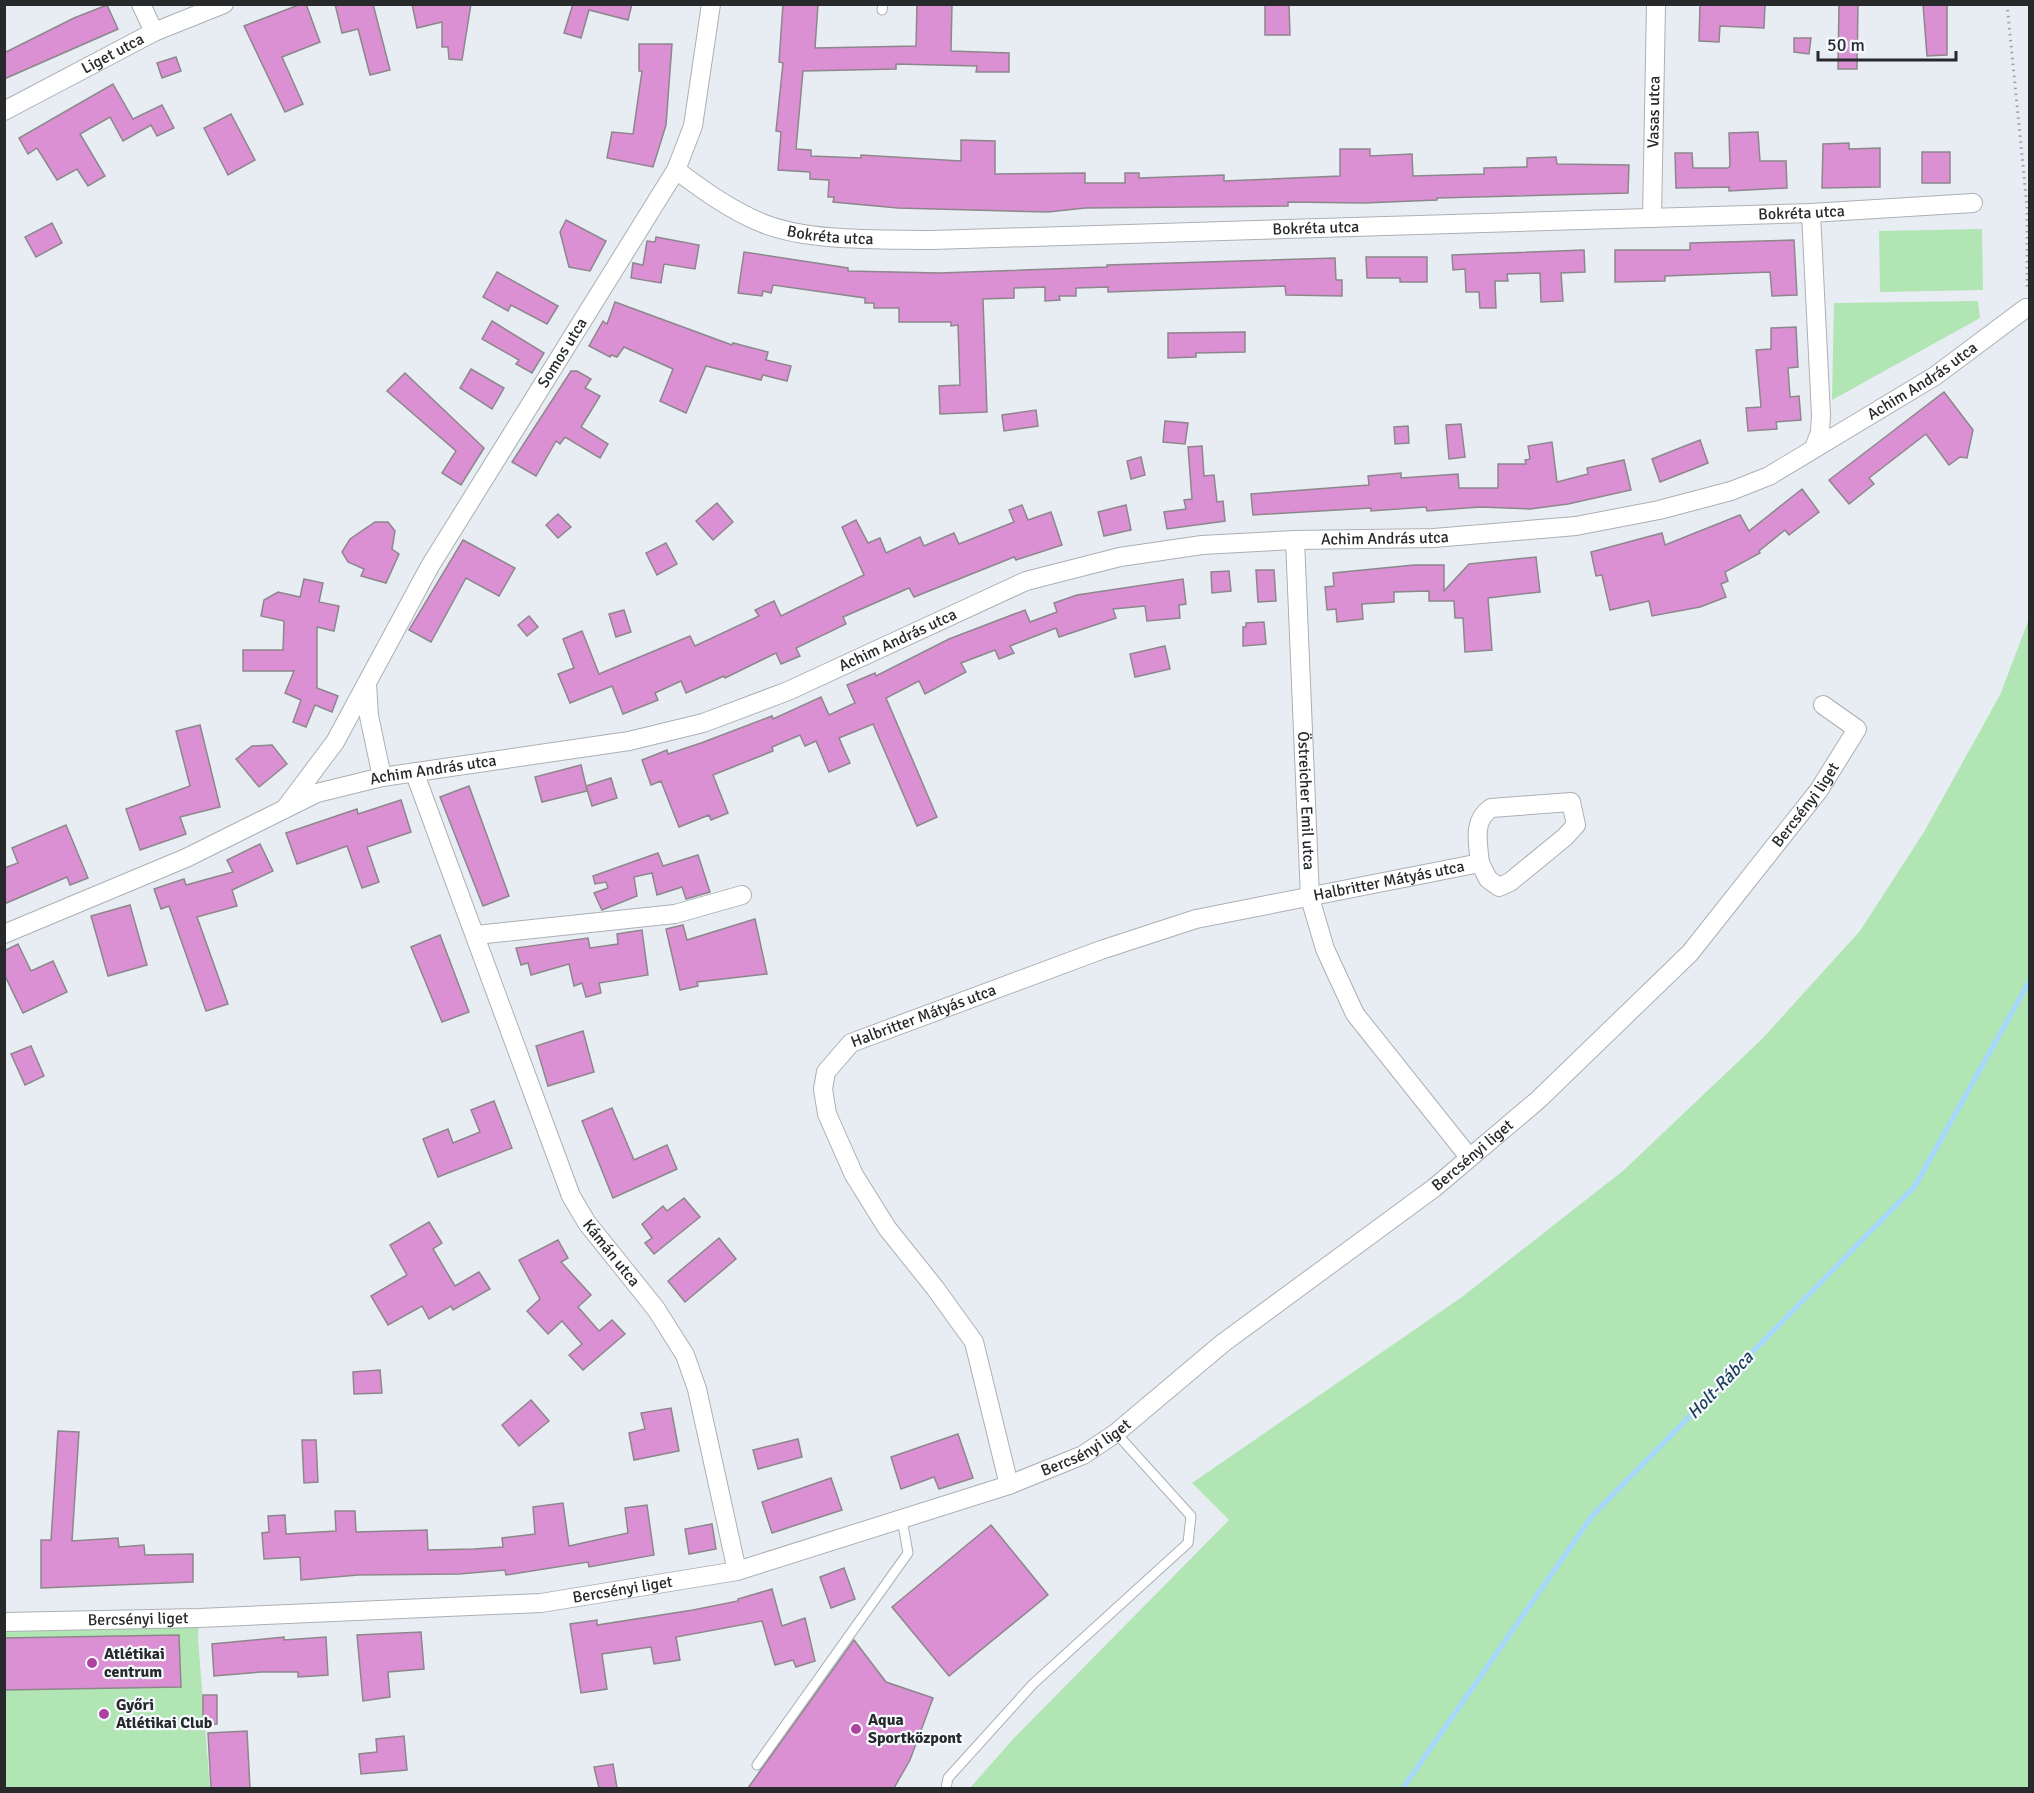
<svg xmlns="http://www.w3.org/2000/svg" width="2034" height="1793" viewBox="0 0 2034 1793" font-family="Signika,sans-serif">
  <rect width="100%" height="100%" fill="#e8edf3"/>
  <g fill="#b1e5b4">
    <polygon points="1982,229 1983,290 1880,292 1879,231"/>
    <polygon points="1978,301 1980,318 1832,400 1834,303"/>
    <polygon points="2029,619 2029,1788 970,1788 1014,1738 1229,1520 1192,1483 1462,1297 1624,1170 1762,1039 1860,931 1924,832 2000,695"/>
    <polygon points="199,1618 198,1639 210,1788 5,1788 4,1626"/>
  </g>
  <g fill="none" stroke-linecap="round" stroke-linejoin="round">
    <polyline stroke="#a6d7fd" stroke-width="5" points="1403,1788 1592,1516 1915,1186 2030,980"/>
  </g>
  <g fill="#da90d2" stroke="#8d878c" stroke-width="1.5">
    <polygon points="301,4 306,4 320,42 282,57 303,104 285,112 244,26"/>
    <polygon points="335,4 373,4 390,70 370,75 358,29 342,33"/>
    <polygon points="412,4 471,4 462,60 449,59 448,47 442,47 442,22 417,28"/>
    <polygon points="573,4 632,4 628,20 589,10 581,38 564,33"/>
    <polygon points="783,4 818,4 815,48 916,46 917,4 952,4 951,51 1009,53 1009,72 976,72 977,66 896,64 896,69 803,71 796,149 811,150 811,156 861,158 861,155 961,161 961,140 995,141 995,174 1085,173 1085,183 1125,183 1125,173 1139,173 1139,178 1224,175 1224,181 1340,176 1340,149 1370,149 1370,156 1412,154 1413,176 1484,174 1484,168 1527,167 1527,158 1556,157 1557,164 1629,165 1628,193 1437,198 1437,200 1364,203 1288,202 1288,206 1085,208 1048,212 898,208 833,202 834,197 828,197 829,180 810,179 810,172 778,170 781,132 776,131 783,63 779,62"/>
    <polygon points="1265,4 1289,4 1290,35 1265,35"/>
    <polygon points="1700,4 1765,4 1764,28 1720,26 1719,42 1699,41"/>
    <polygon points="1839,4 1858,4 1857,69 1838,69"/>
    <polygon points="1923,4 1947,4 1947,55 1927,56"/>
    <polygon points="107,5 118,29 4,79 4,53 74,18"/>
    <polygon points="1794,38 1811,38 1809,54 1794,52"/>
    <polygon points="639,44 672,44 666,125 653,167 607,158 612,132 633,134 642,71 639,71"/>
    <polygon points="176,57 181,71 162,78 157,63"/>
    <polygon points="113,84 133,119 162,105 174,128 157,136 151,125 123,141 110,117 80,134 105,176 88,186 77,169 57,180 37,148 28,154 19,138"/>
    <polygon points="231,114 255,160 228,175 204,128"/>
    <polygon points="1758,132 1760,161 1786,161 1787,188 1729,191 1729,187 1676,188 1675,153 1692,153 1693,168 1728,168 1730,166 1729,133"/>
    <polygon points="1849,143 1849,149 1880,148 1880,187 1822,188 1823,144"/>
    <rect x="1922" y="152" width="28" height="31"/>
    <polygon points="566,220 606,241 590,271 569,267 560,232"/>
    <polygon points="52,223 62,243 36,257 25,237"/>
    <polygon points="656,237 699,245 695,269 664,264 661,283 631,278 633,263 643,265 647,241 655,242"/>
    <polygon points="1794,240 1797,295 1772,296 1770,272 1665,276 1665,281 1615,282 1615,250 1690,250 1690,243"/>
    <polygon points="1584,250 1585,272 1561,273 1563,301 1541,302 1540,273 1507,274 1508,281 1495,281 1496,308 1480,308 1479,292 1466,292 1465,269 1453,270 1452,255"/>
    <polygon points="744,252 848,268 848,271 939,273 1107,267 1107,265 1335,258 1336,280 1342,280 1342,296 1286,295 1285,286 1108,292 1108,287 1076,288 1076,296 1059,296 1060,300 1045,301 1045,287 1014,288 1014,298 983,299 987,412 940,414 939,386 960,385 958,325 951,326 951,322 899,322 899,308 874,308 874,303 865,303 865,298 773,285 771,293 763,291 762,296 738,293"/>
    <polygon points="1366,257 1427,257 1427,282 1400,282 1400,278 1367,278"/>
    <polygon points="497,272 558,306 547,324 511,305 508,311 483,297"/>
    <polygon points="615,302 732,345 733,343 768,352 766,360 791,366 787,381 763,375 761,380 706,366 686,413 660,401 673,369 624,347 617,357 611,355 610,357 589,346 603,321 607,324"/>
    <polygon points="492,321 544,353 532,373 516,364 519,360 482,339"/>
    <polygon points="1796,327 1798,367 1788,368 1790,397 1799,396 1801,420 1776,422 1777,429 1748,431 1746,408 1761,407 1756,350 1771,349 1771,328"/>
    <polygon points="1245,332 1245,352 1196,353 1196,357 1168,358 1168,333"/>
    <polygon points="471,369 504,388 492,409 460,388"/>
    <polygon points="571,371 577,371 591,379 585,388 600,396 581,427 608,444 600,458 565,437 560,444 556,441 536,476 512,462"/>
    <polygon points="405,373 484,448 461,485 442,473 456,451 387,391"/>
    <polygon points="1944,392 1973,430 1967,458 1960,457 1949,465 1926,434 1869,478 1874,484 1849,504 1829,480"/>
    <polygon points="1036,410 1038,426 1004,431 1002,415"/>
    <polygon points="1165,421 1188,423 1185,444 1163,442"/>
    <polygon points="1461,424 1465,457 1449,459 1446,425"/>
    <polygon points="1408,426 1409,443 1395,444 1394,427"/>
    <polygon points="1700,440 1708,463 1660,482 1652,459"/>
    <polygon points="1552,442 1557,482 1588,474 1587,468 1624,460 1631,490 1568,504 1530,509 1480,507 1427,511 1426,507 1371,511 1371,508 1253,515 1251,494 1369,485 1368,476 1401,473 1401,478 1458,474 1459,488 1498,488 1498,464 1526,464 1525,460 1530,459 1528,446"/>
    <polygon points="1202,446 1204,476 1214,475 1217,502 1223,501 1225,521 1167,529 1164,512 1186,509 1184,500 1192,499 1188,447"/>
    <polygon points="1141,457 1145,475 1131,479 1127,461"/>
    <polygon points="1802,489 1819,512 1789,535 1785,530 1759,551 1760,553 1725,572 1728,581 1721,584 1726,597 1700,607 1652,616 1649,601 1610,610 1602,575 1596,576 1591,552 1662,533 1665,545 1740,515 1749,531"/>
    <polygon points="717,503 733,522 713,540 696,521"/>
    <polygon points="1022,505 1028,520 1051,512 1062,545 1016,560 1014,557 914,597 909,588 843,617 846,624 796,648 800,656 781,664 776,653 725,678 724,676 686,693 681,681 655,693 658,700 623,714 612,686 570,703 558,674 574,668 563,639 582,631 599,674 690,636 695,646 759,616 755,610 774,601 781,616 864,575 842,527 856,520 868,543 880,538 886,553 920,537 924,546 954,533 959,544 1014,522 1009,510"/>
    <polygon points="1126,505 1131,530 1104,536 1098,512"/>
    <polygon points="558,514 571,527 558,538 546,525"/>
    <polygon points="375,522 388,522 395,531 392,549 399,554 386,583 361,576 364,569 348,562 342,552 350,539"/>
    <polygon points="463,540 515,568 499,596 466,578 431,642 409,630"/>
    <polygon points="666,543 677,564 657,575 646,553"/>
    <polygon points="1536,557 1540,592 1488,598 1492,650 1465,652 1463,618 1455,618 1454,601 1429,601 1429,591 1394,592 1394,602 1362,604 1363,619 1337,622 1336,609 1327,610 1325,587 1334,586 1333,573 1414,565 1444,565 1444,591 1469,564"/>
    <polygon points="1256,570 1274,570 1276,601 1258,602"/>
    <polygon points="1229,571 1231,591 1212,593 1211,572"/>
    <polygon points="304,579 323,583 319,602 339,606 334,631 317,627 317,688 338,696 332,712 315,705 306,727 293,722 301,700 285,693 294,671 243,671 243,650 283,650 284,621 261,616 264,600 278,592 300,597"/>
    <polygon points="1183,579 1186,604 1179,605 1180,618 1147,621 1145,606 1113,609 1116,618 1059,637 1056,628 1010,646 1014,653 999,659 995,650 961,663 966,672 925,694 919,681 886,698 937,817 917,826 873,724 839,738 850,763 829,772 816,741 805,746 800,735 772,747 773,751 713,775 728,813 711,820 709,815 679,827 661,781 651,785 642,760 667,750 668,754 701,743 772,716 773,719 821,697 829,715 855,703 847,685 875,673 876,676 949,639 1025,610 1030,622 1057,612 1054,603 1077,595"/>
    <polygon points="624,610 631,632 616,637 609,614"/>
    <polygon points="529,616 538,627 527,636 518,625"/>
    <polygon points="1264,622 1266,644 1243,646 1243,627 1246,627 1246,623"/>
    <polygon points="1165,646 1170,669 1135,677 1130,654"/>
    <polygon points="200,725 220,807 180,817 186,834 140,850 126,809 190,786 176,731"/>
    <polygon points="272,745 287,764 259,787 236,759 252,746"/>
    <polygon points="581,765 586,786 611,778 617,798 592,806 586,786 587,791 542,802 535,777"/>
    <polygon points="469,786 509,896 483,906 440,797"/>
    <polygon points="401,800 411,832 367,847 379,882 362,888 347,846 297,864 286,833 357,809 358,814"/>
    <polygon points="66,825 88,878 70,885 67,877 4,904 4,868 18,863 12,848"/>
    <polygon points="260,844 273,871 232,890 237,906 197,917 228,1004 206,1011 169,906 161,909 154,889 184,879 186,885 233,872 227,860"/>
    <polygon points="658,853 663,866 698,855 710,892 686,899 682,887 657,895 652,873 634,877 637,896 602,910 594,893 608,888 606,882 595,884 593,876"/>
    <polygon points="130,905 147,965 108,976 91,916"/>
    <polygon points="755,919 767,974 697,982 698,986 680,990 666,929 683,925 687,940"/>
    <polygon points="642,930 648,975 599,983 601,993 586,997 582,983 574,986 569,964 531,975 528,963 521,965 516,948 588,938 590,948 618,944 617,934"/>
    <polygon points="440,935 469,1012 442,1022 411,947"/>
    <polygon points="18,944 31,971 53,961 67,992 23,1013 4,974 4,951"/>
    <polygon points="583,1031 594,1072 548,1086 536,1046"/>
    <polygon points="31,1046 44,1076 25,1085 11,1054"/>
    <polygon points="494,1101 512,1148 438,1177 423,1139 448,1129 453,1143 480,1132 471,1110"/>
    <polygon points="612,1108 634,1160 667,1145 677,1169 613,1198 582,1121"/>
    <polygon points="684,1198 700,1217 654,1254 645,1243 652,1238 642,1224 663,1206 667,1211"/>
    <polygon points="429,1222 442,1243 433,1249 455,1286 479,1272 490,1289 453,1310 451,1306 429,1319 422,1306 388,1325 371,1296 407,1275 390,1245"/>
    <polygon points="719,1238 736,1259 685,1302 668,1281"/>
    <polygon points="558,1240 568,1258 561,1262 591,1295 578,1307 599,1331 612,1320 625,1334 583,1370 569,1355 582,1344 562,1321 548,1334 527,1311 540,1299 519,1260"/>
    <polygon points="380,1370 382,1393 354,1394 353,1372"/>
    <polygon points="531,1400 549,1421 519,1446 502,1425"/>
    <polygon points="671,1408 679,1451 634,1460 629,1433 645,1429 641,1413"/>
    <polygon points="58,1431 79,1432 72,1541 118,1538 119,1547 144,1545 145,1555 193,1554 193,1582 41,1588 41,1540 51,1540"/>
    <polygon points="958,1434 973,1478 939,1489 934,1477 901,1489 891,1457"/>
    <polygon points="798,1439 802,1457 758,1469 753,1450"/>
    <polygon points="302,1440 316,1440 318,1482 304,1483"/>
    <polygon points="831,1478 842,1510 772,1533 762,1502"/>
    <polygon points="563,1503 569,1546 628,1533 625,1508 647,1505 654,1555 589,1567 588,1562 506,1575 505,1570 459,1574 358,1575 301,1580 300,1557 264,1559 262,1533 269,1532 268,1516 285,1515 286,1534 336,1531 335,1511 355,1511 356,1532 427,1530 428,1550 474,1549 503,1547 502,1538 535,1534 533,1507"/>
    <polygon points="712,1524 716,1549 689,1554 685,1529"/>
    <polygon points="991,1525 1048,1595 949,1676 892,1607"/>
    <polygon points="844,1568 855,1599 831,1608 820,1577"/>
    <polygon points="772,1589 782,1626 805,1618 815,1661 796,1667 793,1660 775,1665 762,1621 676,1637 680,1660 654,1664 651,1647 602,1654 607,1689 581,1693 570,1624 597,1620 597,1625 693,1610 738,1601 738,1599"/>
    <polygon points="421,1632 424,1669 388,1672 390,1697 363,1701 357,1635"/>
    <polygon points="179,1635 181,1687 4,1690 4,1638"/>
    <polygon points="284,1637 284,1640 326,1637 328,1675 298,1677 298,1672 261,1672 214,1676 212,1644"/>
    <polygon points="854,1640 886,1682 933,1698 910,1760 894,1788 748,1788"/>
    <polygon points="203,1695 217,1695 217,1724 203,1725"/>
    <polygon points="247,1731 250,1788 211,1788 208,1733"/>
    <polygon points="404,1736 407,1770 361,1774 359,1754 377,1752 376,1739"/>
    <polygon points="613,1764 617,1788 599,1788 594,1767"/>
  </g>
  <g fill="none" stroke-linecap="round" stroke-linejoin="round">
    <g stroke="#abb0b5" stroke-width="11">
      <g id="service">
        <polyline points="882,10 883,4"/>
        <polyline points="757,1765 908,1553 902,1519"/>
        <polyline points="946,1788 948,1778 1033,1684 1188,1543 1191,1516 1116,1433"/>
      </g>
    </g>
    <g stroke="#abb0b5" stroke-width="20">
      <g id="minor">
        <polyline points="141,4 154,32"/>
        <path id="s1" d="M4,111L154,32L224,4"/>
        <path id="s2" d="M676,170C703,190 730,210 762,223C808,242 881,239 932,240L1811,213L1973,203"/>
        <polyline points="1811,213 1821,415 1820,432 1814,448"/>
        <path id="s3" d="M1652,218L1656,4"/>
        <path id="s4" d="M1295,540L1310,898L1325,949L1355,1014L1469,1157"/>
        <polyline points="367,684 369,716 382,777"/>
        <path id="s5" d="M415,774L571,1196L587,1223L656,1309L685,1355L697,1389L737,1571"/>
        <path id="s6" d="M287,806L335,742L430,566L676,170L693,126L711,4"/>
        <path id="s7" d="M4,934L186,858L317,793L382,777L629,741L703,723L788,691L1026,581L1120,557L1202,545L1295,540L1434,538L1576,526L1659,510L1731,491L1769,476L1935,376L2026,308"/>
        <polyline points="476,935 675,914 742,895"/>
        <path id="s8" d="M1009,1485L974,1342L935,1288L887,1228L854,1175L827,1114L823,1089L826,1072L851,1043L1101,950L1196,919L1480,863L1488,879L1499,887L1510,882L1565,837L1576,825L1571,802L1491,808C1472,821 1478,842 1480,863"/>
        <path id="s9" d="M4,1622L199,1618L541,1603L737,1571L1009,1485L1083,1455L1116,1433L1223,1343L1434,1188L1538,1100L1690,953L1819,790L1857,729L1823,705"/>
      </g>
    </g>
    <polyline stroke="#9da1a5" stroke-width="3" stroke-dasharray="1.5 4.5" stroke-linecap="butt" points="2007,4 2027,206 2027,290"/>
    <use href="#service" stroke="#fff" stroke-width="9"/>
    <use href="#minor" stroke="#fff" stroke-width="18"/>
  </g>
  <g fill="#ae42a1" stroke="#f6faff" stroke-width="2">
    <circle cx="92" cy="1663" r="6"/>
    <circle cx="104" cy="1714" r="6"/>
    <circle cx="856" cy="1729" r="6"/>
  </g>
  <g text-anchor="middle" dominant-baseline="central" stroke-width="4.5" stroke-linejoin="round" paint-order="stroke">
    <g font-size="16" fill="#27292b" stroke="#f6faff">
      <text stroke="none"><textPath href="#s1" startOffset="123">Liget utca</textPath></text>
      <text stroke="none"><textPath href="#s3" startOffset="106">Vasas utca</textPath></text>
      <text stroke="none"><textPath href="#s2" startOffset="1143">Bokréta utca</textPath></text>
      <text stroke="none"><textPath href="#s2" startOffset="657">Bokréta utca</textPath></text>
      <text stroke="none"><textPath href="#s2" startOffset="171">Bokréta utca</textPath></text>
      <text stroke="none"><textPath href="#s6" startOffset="531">Somos utca</textPath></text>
      <text stroke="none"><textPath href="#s7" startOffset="2024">Achim András utca</textPath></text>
      <text stroke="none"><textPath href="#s7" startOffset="1452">Achim András utca</textPath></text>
      <text stroke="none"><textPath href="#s7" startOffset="948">Achim András utca</textPath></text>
      <text stroke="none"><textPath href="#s7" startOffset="462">Achim András utca</textPath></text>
      <text stroke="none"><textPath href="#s4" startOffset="261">Östreicher Emil utca</textPath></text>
      <text stroke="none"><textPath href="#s9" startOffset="2078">Bercsényi liget</textPath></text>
      <text stroke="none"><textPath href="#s8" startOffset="1064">Halbritter Mátyás utca</textPath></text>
      <text stroke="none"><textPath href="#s8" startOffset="578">Halbritter Mátyás utca</textPath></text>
      <text stroke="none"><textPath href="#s9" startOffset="1593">Bercsényi liget</textPath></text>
      <text stroke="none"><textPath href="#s5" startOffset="520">Kámán utca</textPath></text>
      <text stroke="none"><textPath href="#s9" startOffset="1107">Bercsényi liget</textPath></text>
      <text stroke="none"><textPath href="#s9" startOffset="620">Bercsényi liget</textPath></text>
      <text stroke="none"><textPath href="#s9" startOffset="134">Bercsényi liget</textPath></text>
    </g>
    <g font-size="16" font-weight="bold" fill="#27292b" stroke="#f6faff" text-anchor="start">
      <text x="104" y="1654">Atlétikai<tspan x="104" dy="18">centrum</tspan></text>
      <text x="116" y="1705">Győri<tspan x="116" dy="18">Atlétikai Club</tspan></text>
      <text x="868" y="1720">Aqua<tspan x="868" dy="18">Sportközpont</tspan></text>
    </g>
    <g font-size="18" font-style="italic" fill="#1b3f58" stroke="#f6faff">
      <text transform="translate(1720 1385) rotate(-46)">Holt-Rábca</text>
    </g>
  </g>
  <rect width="2034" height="1793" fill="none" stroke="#27292b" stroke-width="12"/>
  <path d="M1818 51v9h138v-9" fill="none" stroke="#27292b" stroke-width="3"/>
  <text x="1827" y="51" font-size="18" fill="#27292b" stroke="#f6faff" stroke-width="4.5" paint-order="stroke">50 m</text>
</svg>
